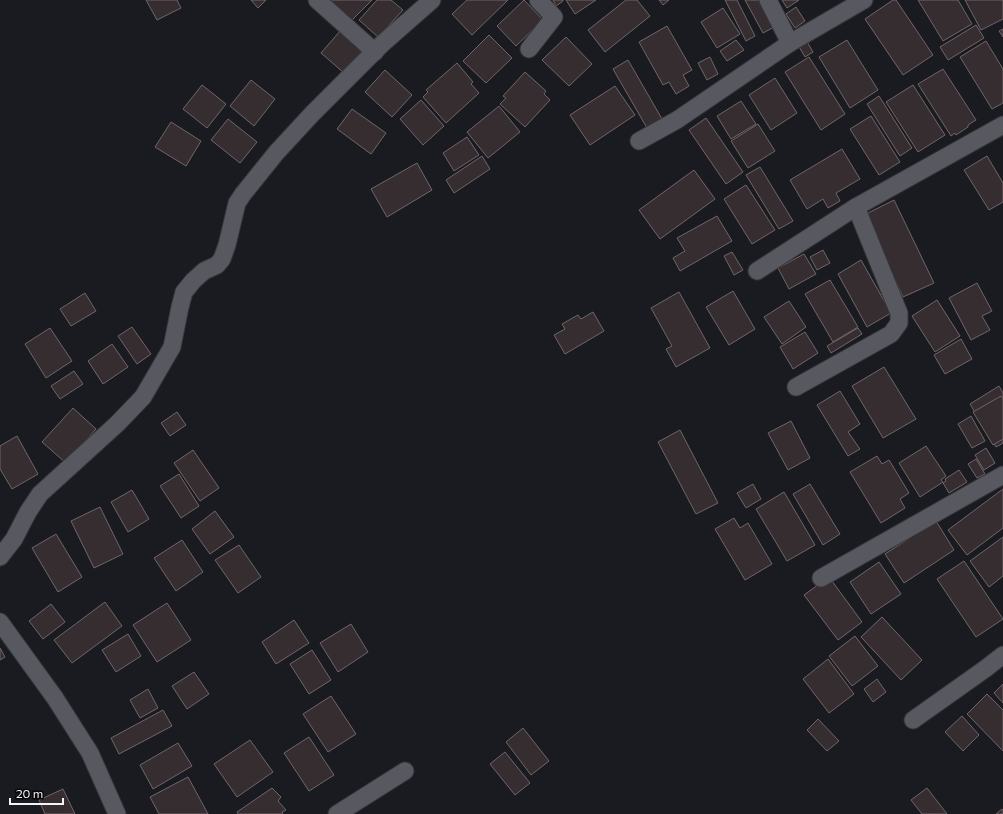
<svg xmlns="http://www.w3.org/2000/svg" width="1003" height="814" viewBox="0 0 1003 814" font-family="Commissioner,sans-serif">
  <rect width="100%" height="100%" fill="#1a1b21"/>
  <g fill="#362d30" stroke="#706669">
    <polygon points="146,0 177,0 181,8 157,20"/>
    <polygon points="251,0 266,0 258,8"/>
    <polygon points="329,0 372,0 351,21"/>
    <polygon points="377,0 391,0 403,10 378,37 359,20"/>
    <polygon points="467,0 508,0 472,35 452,14"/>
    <polygon points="524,0 543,20 516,46 497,26"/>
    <polygon points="553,0 563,0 563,1 556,6"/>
    <polygon points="566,0 596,0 575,14"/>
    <polygon points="626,0 637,0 650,16 605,52 588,30"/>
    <polygon points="659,0 669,0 663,5"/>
    <polygon points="725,0 737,0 755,36 746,41"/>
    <polygon points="745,0 762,0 776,26 763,33"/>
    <polygon points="782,0 799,0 787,8"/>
    <polygon points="893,0 896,0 933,55 903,75 865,19"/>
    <polygon points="918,0 958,0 972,24 943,41"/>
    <polygon points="965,0 1003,0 1003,19 981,30"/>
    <polygon points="796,7 805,21 795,28 786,14"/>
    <polygon points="723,8 740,34 717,48 701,22"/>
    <polygon points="976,25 984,38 948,60 940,47"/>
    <polygon points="667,26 692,70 683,75 689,86 676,94 669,82 663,85 639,42"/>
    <polygon points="1003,29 1003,37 999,31"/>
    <polygon points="341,30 364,50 344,73 321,53"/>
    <polygon points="489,35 512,58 486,83 463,61"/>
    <polygon points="566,37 592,64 569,86 542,60"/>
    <polygon points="736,40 744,50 727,61 720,51"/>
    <polygon points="806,40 813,52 805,57 798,45"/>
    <polygon points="847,40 878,90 850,108 819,57"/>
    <polygon points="986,41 1003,69 1003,103 992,109 960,57"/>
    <polygon points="710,57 718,74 707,80 698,63"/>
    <polygon points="809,57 845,114 821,130 785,72"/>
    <polygon points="628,60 662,119 647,128 613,69"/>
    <polygon points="457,63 473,82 471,84 479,93 446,123 423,97 428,92 426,90"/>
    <polygon points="943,69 976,120 968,125 968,127 956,135 955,133 951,136 918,84"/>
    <polygon points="385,70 412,95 392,117 365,92"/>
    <polygon points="525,72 546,91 544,94 550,100 525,127 500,104 506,98 503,96"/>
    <polygon points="775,78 797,113 771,130 749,95"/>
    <polygon points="251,80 275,99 254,126 230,106"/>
    <polygon points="202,85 226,104 207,128 183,109"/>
    <polygon points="913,85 945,135 918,152 886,102"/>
    <polygon points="615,86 635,115 590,145 570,115"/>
    <polygon points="879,96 912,148 900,156 867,104"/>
    <polygon points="421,100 444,126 423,145 400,119"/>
    <polygon points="741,101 756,124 731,139 717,116"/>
    <polygon points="499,106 520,132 488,158 467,132"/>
    <polygon points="352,109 386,133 371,154 337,129"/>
    <polygon points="871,116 900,162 879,175 850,129"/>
    <polygon points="706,118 743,172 726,184 689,130"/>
    <polygon points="228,119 257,142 240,163 211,140"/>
    <polygon points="171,122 201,141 186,166 155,147"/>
    <polygon points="758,124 775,151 748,168 731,141"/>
    <polygon points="467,137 479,155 454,171 443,153"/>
    <polygon points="842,149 860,179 836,193 840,201 828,208 823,199 807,209 790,180"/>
    <polygon points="482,156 490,169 454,193 446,180"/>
    <polygon points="987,156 1003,183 1003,202 989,210 964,170"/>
    <polygon points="417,163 432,190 387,217 371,189"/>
    <polygon points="760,167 793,221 779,229 746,175"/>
    <polygon points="694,170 715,199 660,239 639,210"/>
    <polygon points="746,185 775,230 752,244 724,199"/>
    <polygon points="894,200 934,283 903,297 864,215"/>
    <polygon points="717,216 732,241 680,271 673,258 685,251 677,238"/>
    <polygon points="823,250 830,263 817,270 810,257"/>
    <polygon points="732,252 743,270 734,275 724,256"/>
    <polygon points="804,254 816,274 789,289 778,268"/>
    <polygon points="861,260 891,313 867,327 838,274"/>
    <polygon points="830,280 858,327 833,342 805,294"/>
    <polygon points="977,283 992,311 982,316 990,330 971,340 949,298"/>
    <polygon points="733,291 755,329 729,345 706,307"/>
    <polygon points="679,292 710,348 676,367 666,349 672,346 651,308"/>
    <polygon points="85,293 96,311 71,326 60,309"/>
    <polygon points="937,300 960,336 935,352 912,316"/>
    <polygon points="789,301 806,327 782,344 764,317"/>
    <polygon points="593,312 604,331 565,354 554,335 565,329 562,324 578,315 581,319"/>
    <polygon points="132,327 151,354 137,364 118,336"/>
    <polygon points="50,328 72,361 46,378 25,344"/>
    <polygon points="858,328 862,334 831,353 827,346"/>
    <polygon points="805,332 818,353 793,369 780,347"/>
    <polygon points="961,339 972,359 945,374 934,355"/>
    <polygon points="112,344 128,367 103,384 88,361"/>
    <polygon points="884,367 916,419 883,438 852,386"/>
    <polygon points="74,371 83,384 60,399 51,386"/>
    <polygon points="999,386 1003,393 1003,443 996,447 970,404"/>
    <polygon points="840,391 860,424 848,432 860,449 848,456 817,405"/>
    <polygon points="1001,396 1003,399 1003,439 993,445 973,412"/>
    <polygon points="73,408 96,429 66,463 42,442"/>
    <polygon points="177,412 186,425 170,436 161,423"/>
    <polygon points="971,416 985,441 972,448 958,424"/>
    <polygon points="791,421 810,458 788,470 768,433"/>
    <polygon points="680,430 718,503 696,514 658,442"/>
    <polygon points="17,436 38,474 12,489 0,469 0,446"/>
    <polygon points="926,446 946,476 941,480 943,482 920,497 899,463"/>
    <polygon points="986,448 995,463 984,470 975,455"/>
    <polygon points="193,450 219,488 200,501 174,463"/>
    <polygon points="877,456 882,464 889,460 909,493 900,499 905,508 881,523 850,472"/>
    <polygon points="976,459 985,474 977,478 968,464"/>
    <polygon points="959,470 967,482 949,493 943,483 946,481 945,479"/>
    <polygon points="179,474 199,506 181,518 160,486"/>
    <polygon points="753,484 761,499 746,508 737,493"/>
    <polygon points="810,484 840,534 823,545 793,494"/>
    <polygon points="1003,489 1003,528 967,555 948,530"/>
    <polygon points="132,490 149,519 128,532 111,502"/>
    <polygon points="784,492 815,545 787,561 756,509"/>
    <polygon points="100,507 123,554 94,568 71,521"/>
    <polygon points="215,511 234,537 210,554 192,529"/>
    <polygon points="734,518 740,528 748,523 772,564 745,580 715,529"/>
    <polygon points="936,521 954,550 904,583 885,554"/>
    <polygon points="56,534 82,577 58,592 32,548"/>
    <polygon points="1003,537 1003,576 989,587 970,561"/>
    <polygon points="182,540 203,572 176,591 154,558"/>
    <polygon points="239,545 261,577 238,593 215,560"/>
    <polygon points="964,561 1003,619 976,637 937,579"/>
    <polygon points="879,562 901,594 871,614 850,582"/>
    <polygon points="829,577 862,622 838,640 804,595"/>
    <polygon points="105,602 122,626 72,663 54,640"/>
    <polygon points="167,603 191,640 157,662 133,625"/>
    <polygon points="51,604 65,622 43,639 29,621"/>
    <polygon points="882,617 922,660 901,680 861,637"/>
    <polygon points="294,620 309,643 276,664 262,642"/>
    <polygon points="351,624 368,652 338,672 320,643"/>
    <polygon points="128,634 141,656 116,672 102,650"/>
    <polygon points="855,636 878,666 852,686 829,656"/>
    <polygon points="0,648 5,657 0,660"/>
    <polygon points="312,650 331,680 309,694 290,664"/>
    <polygon points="828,659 854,694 829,713 803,679"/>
    <polygon points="194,672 209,694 187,709 172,686"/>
    <polygon points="877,679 886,692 873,702 864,689"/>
    <polygon points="1003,684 1003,703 994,693"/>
    <polygon points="148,689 158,708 140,718 130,700"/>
    <polygon points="987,694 1003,710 1003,751 967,714"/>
    <polygon points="331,696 356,734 328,752 303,714"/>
    <polygon points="163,710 172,726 119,754 111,738"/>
    <polygon points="962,716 979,735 963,751 945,732"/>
    <polygon points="818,719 839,741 827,751 807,730"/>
    <polygon points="523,728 549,761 531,775 506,742"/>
    <polygon points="309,737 334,775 309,791 284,753"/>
    <polygon points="250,740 273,772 237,797 214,764"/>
    <polygon points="178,743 192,766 153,789 140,765"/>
    <polygon points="505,752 530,783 515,795 490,764"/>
    <polygon points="188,777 208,814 159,814 150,797"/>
    <polygon points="272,788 281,797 278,801 286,810 282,812 283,814 238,814 237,812"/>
    <polygon points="927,788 947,814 922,814 911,800"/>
    <polygon points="63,789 75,814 45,814 39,800"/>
    <polygon points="1002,809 1003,810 1003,814 996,814"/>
  </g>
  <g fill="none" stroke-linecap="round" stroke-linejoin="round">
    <g stroke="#35363a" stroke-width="19">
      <g id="minor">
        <polyline points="317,0 375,52"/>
        <polyline points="768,0 790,43"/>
        <polyline points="529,49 554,17 538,0"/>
        <polyline points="639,141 677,120 790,43 864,0"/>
        <polyline points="757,271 856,207 1003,125"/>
        <polyline points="796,387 891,334 899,323 899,313 856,207"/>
        <polyline points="0,557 14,539 28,512 40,494 117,424 143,397 172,347 180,307 184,292 193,281 204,271 217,265 222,259 227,245 237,203 243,194 276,153 312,114 383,43 432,0"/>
        <polyline points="821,578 1003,475"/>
        <polyline points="0,622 55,698 90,753 117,814"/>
        <polyline points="913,720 985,669 1003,655"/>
        <polyline points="337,814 405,771"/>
      </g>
    </g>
    <use href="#minor" stroke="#575860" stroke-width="17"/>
  </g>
  <path d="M10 798v6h53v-6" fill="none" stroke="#f3f4f8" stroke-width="2"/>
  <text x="16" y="798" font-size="12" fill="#f3f4f8" stroke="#060608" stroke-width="3" paint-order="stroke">20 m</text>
</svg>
